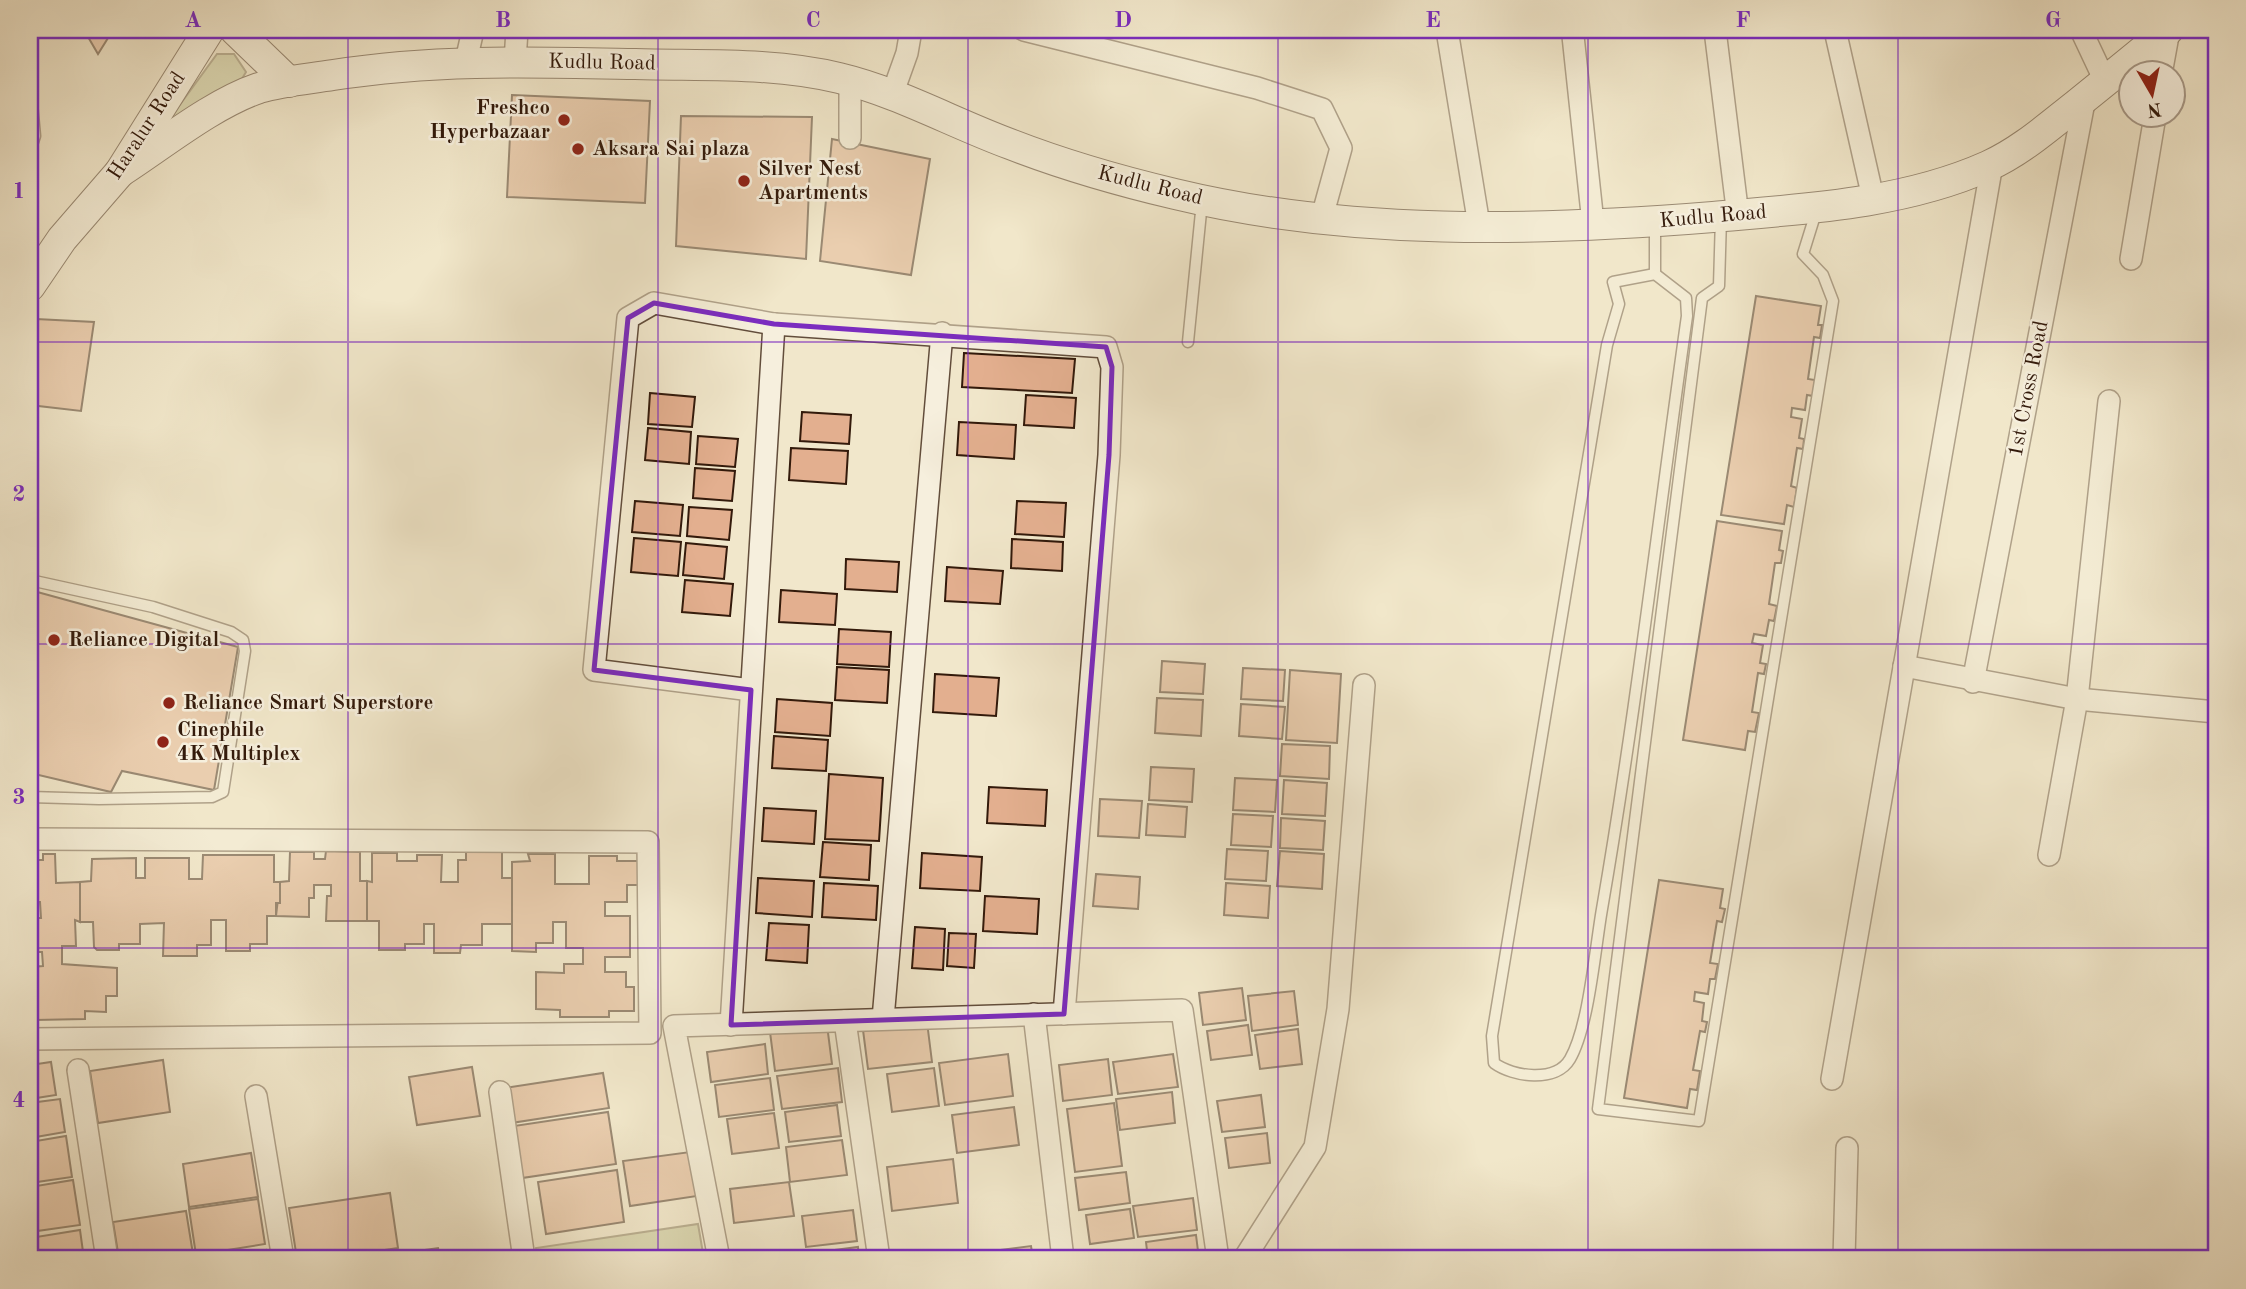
<svg xmlns="http://www.w3.org/2000/svg" width="2246" height="1289" viewBox="0 0 2246 1289" font-family="'Old Standard TT',serif">
  <rect width="100%" height="100%" fill="#f1e7cb"/>
  <filter id="stains"><feTurbulence type="fractalNoise" baseFrequency=".00286" numOctaves="4"/><feColorMatrix values="0 0 0 0 .2 0 0 0 0 .09 0 0 0 0 .02 0 0 0 .5 -.17"/></filter>
  <radialGradient id="worn" r=".72"><stop offset=".6" stop-color="#630" stop-opacity="0"/><stop offset="1" stop-color="#630" stop-opacity=".3"/></radialGradient>
  <g fill="#c2c392" stroke="#7a6e4e" stroke-width="2">
    <polygon points="217,54 234,54 246,72 240,82 168,121"/>
    <polygon points="698,1224 704,1259 538,1259 536,1248"/>
  </g>
  <g fill="#e3af8f" stroke="#331a0b" stroke-width="2">
    <polygon points="84,30 113,30 98,54"/>
    <polygon points="512,95 650,101 645,203 507,197"/>
    <polygon points="681,116 812,117 806,259 676,246"/>
    <polygon points="832,139 930,159 911,275 820,261"/>
    <polygon points="1756,296 1821,306 1818,325 1822,325 1820,338 1814,337 1808,379 1815,380 1813,396 1807,395 1805,410 1792,408 1791,417 1802,419 1799,438 1804,439 1803,449 1797,448 1791,486 1797,488 1794,507 1787,505 1784,524 1721,515"/>
    <polygon points="36,319 94,322 81,411 30,405 30,352"/>
    <polygon points="964,353 1075,359 1072,393 962,387"/>
    <polygon points="650,393 695,397 692,427 648,424"/>
    <polygon points="1026,395 1076,398 1074,428 1024,425"/>
    <polygon points="802,412 851,415 849,444 800,441"/>
    <polygon points="959,422 1016,425 1014,459 957,455"/>
    <polygon points="648,428 691,432 689,464 645,460"/>
    <polygon points="698,436 738,439 735,467 696,464"/>
    <polygon points="791,448 848,451 846,484 789,480"/>
    <polygon points="695,468 735,471 732,501 693,498"/>
    <polygon points="635,501 683,505 680,536 632,532"/>
    <polygon points="1017,501 1066,503 1064,537 1015,534"/>
    <polygon points="689,507 732,510 729,540 687,536"/>
    <polygon points="1717,521 1782,531 1779,550 1783,551 1781,563 1775,563 1769,604 1777,606 1774,621 1769,620 1766,636 1754,634 1752,643 1763,645 1760,663 1766,664 1764,674 1758,673 1752,712 1759,713 1755,732 1748,731 1745,750 1683,740"/>
    <polygon points="634,538 681,542 678,576 631,572"/>
    <polygon points="1012,539 1063,542 1062,571 1011,568"/>
    <polygon points="686,543 727,547 724,579 683,575"/>
    <polygon points="846,559 899,562 897,592 845,589"/>
    <polygon points="947,567 1003,571 1000,604 945,601"/>
    <polygon points="685,580 733,584 730,616 682,612"/>
    <polygon points="30,590 238,647 214,790 122,771 111,792 30,773"/>
    <polygon points="781,590 837,594 835,625 779,622"/>
    <polygon points="839,629 891,632 889,667 837,664"/>
    <polygon points="1162,661 1205,664 1203,694 1160,692"/>
    <polygon points="837,667 889,670 887,703 835,700"/>
    <polygon points="1243,668 1285,670 1283,701 1241,699"/>
    <polygon points="1290,670 1341,674 1337,743 1286,740"/>
    <polygon points="935,674 999,678 996,716 933,712"/>
    <polygon points="1157,698 1203,700 1201,736 1155,733"/>
    <polygon points="777,699 832,703 830,736 775,732"/>
    <polygon points="1241,704 1285,707 1282,739 1239,736"/>
    <polygon points="774,736 828,740 826,771 772,768"/>
    <polygon points="1282,744 1330,746 1329,779 1280,776"/>
    <polygon points="1151,767 1194,769 1192,802 1149,800"/>
    <polygon points="829,774 883,778 879,841 825,839"/>
    <polygon points="1235,778 1277,780 1275,812 1233,810"/>
    <polygon points="1284,780 1327,783 1325,816 1282,814"/>
    <polygon points="989,787 1047,790 1045,826 987,823"/>
    <polygon points="1100,799 1142,801 1139,838 1098,836"/>
    <polygon points="1148,804 1187,807 1185,837 1146,835"/>
    <polygon points="764,808 816,811 814,844 762,841"/>
    <polygon points="1233,814 1273,816 1271,847 1231,845"/>
    <polygon points="1281,818 1325,821 1323,850 1280,848"/>
    <polygon points="823,842 871,845 869,880 820,877"/>
    <polygon points="466,849 502,849 502,878 512,878 512,924 482,924 482,945 461,945 460,953 434,953 434,924 424,924 424,944 405,944 405,950 379,950 379,921 367,921 367,881 372,882 372,853 397,853 397,861 417,861 417,855 442,855 441,882 458,882 458,860 466,860"/>
    <polygon points="1227,849 1268,851 1266,881 1225,879"/>
    <polygon points="326,851 360,852 360,881 367,881 367,921 326,921 327,896 331,896 331,885 314,885 314,898 309,898 309,917 276,916 280,882 289,881 290,852 314,852 314,859 325,859"/>
    <polygon points="1280,851 1324,854 1322,889 1277,886"/>
    <polygon points="922,853 982,857 980,891 920,888"/>
    <polygon points="43,854 55,854 56,883 80,882 80,922 75,920 76,946 62,946 62,964 117,968 117,996 106,996 106,1012 85,1011 85,1019 35,1020 35,1012 30,1012 30,967 43,966 42,952 30,952 30,918 41,918 40,902 30,902 30,860 43,860"/>
    <polygon points="528,854 555,854 555,884 589,884 589,856 617,856 617,861 638,861 638,885 627,885 627,902 605,902 605,916 630,916 630,957 605,957 605,972 626,972 626,987 634,987 634,1011 609,1011 609,1017 560,1017 560,1010 536,1009 536,972 564,973 564,964 583,964 583,948 566,948 566,922 553,922 553,943 536,943 536,952 512,951 512,862 530,861"/>
    <polygon points="203,855 274,855 274,882 280,882 280,903 276,903 276,916 267,916 267,944 250,944 250,951 226,951 226,920 211,920 211,945 197,945 197,956 163,956 164,923 140,924 140,944 119,944 119,950 97,950 94,947 93,922 80,922 80,882 91,881 92,859 136,858 136,878 145,878 145,858 189,858 189,879 202,879"/>
    <polygon points="1096,874 1140,877 1138,909 1093,906"/>
    <polygon points="758,878 814,881 812,917 756,913"/>
    <polygon points="1659,880 1723,889 1720,908 1725,909 1722,922 1717,921 1710,963 1718,964 1715,979 1710,979 1708,994 1695,992 1694,1001 1704,1003 1702,1021 1707,1022 1705,1032 1700,1031 1693,1070 1700,1071 1697,1090 1690,1089 1687,1108 1624,1098"/>
    <polygon points="824,883 878,886 876,920 822,917"/>
    <polygon points="1226,883 1270,886 1268,918 1224,915"/>
    <polygon points="985,896 1039,899 1037,934 983,931"/>
    <polygon points="769,923 809,925 807,963 766,960"/>
    <polygon points="915,927 945,929 943,970 912,968"/>
    <polygon points="949,933 976,934 974,968 947,966"/>
    <polygon points="1242,988 1246,1020 1203,1025 1199,993"/>
    <polygon points="1294,991 1298,1025 1252,1031 1248,996"/>
    <polygon points="927,1022 932,1062 868,1069 863,1030"/>
    <polygon points="827,1025 832,1064 775,1071 770,1032"/>
    <polygon points="1248,1025 1252,1055 1211,1060 1207,1031"/>
    <polygon points="1298,1029 1302,1064 1260,1069 1255,1035"/>
    <polygon points="765,1044 768,1074 711,1082 707,1052"/>
    <polygon points="1008,1054 1013,1096 945,1105 939,1063"/>
    <polygon points="1173,1054 1178,1087 1118,1094 1113,1062"/>
    <polygon points="1108,1059 1112,1095 1063,1101 1059,1065"/>
    <polygon points="163,1060 170,1112 98,1123 90,1071"/>
    <polygon points="51,1062 56,1095 30,1099 30,1065"/>
    <polygon points="472,1067 480,1116 417,1125 409,1077"/>
    <polygon points="838,1068 842,1102 782,1109 777,1076"/>
    <polygon points="934,1068 939,1106 892,1112 887,1074"/>
    <polygon points="603,1073 609,1108 511,1123 505,1088"/>
    <polygon points="770,1078 774,1110 719,1117 715,1085"/>
    <polygon points="1172,1092 1175,1123 1120,1130 1116,1099"/>
    <polygon points="1261,1095 1265,1127 1222,1132 1217,1101"/>
    <polygon points="60,1099 65,1132 30,1138 30,1103"/>
    <polygon points="1114,1103 1122,1166 1075,1172 1067,1109"/>
    <polygon points="837,1105 841,1136 789,1142 785,1112"/>
    <polygon points="1014,1107 1019,1145 957,1153 952,1115"/>
    <polygon points="608,1112 616,1164 522,1178 514,1126"/>
    <polygon points="774,1113 779,1148 732,1154 727,1119"/>
    <polygon points="1267,1133 1270,1163 1229,1168 1225,1138"/>
    <polygon points="66,1136 72,1177 30,1183 30,1142"/>
    <polygon points="842,1140 847,1175 790,1182 786,1147"/>
    <polygon points="690,1152 697,1196 630,1206 623,1161"/>
    <polygon points="251,1153 258,1197 189,1207 183,1164"/>
    <polygon points="953,1159 958,1203 892,1211 887,1167"/>
    <polygon points="617,1170 624,1222 546,1234 538,1182"/>
    <polygon points="1126,1172 1130,1203 1079,1210 1075,1178"/>
    <polygon points="73,1180 80,1225 30,1232 30,1187"/>
    <polygon points="789,1182 794,1216 734,1223 730,1189"/>
    <polygon points="390,1193 398,1248 324,1259 297,1259 289,1208"/>
    <polygon points="1193,1198 1197,1230 1138,1237 1133,1206"/>
    <polygon points="258,1199 265,1244 196,1255 189,1209"/>
    <polygon points="1130,1209 1134,1238 1090,1244 1086,1215"/>
    <polygon points="853,1210 857,1241 806,1247 802,1216"/>
    <polygon points="186,1211 193,1254 160,1259 119,1259 113,1222"/>
    <polygon points="80,1230 84,1259 30,1259 30,1238"/>
    <polygon points="1196,1235 1199,1259 1148,1259 1146,1242"/>
    <polygon points="1031,1246 1033,1259 970,1259 970,1254"/>
    <polygon points="858,1247 859,1259 805,1259 805,1254"/>
    <polygon points="438,1248 440,1259 374,1259 374,1257"/>
    <polygon points="266,1250 267,1259 201,1259"/>
    <polygon points="801,1256 801,1259 772,1259"/>
  </g>
  <g fill="none" stroke-linecap="round" stroke-linejoin="round">
    <g stroke="#624d3b" stroke-width="13">
      <g id="lane">
        <polyline points="30,82 35,136 30,151"/>
        <polyline points="1721,218 1719,286 1702,298 1598,1109 1699,1121 1833,301 1823,275 1803,254 1817,209"/>
        <path d="M1655,274L1686,298L1687,316C1659,513 1636,712 1602,909C1595,949 1589,1026 1570,1059C1556,1083 1513,1077 1494,1063L1492,1036L1607,345L1619,304L1613,282Z"/>
        <polyline points="1655,274 1655,224"/>
        <polyline points="1188,342 1202,202"/>
        <polyline points="30,580 153,607 231,632 243,640 245,651 223,792 212,797 99,799 30,797"/>
      </g>
    </g>
    <g stroke="#624d3b" stroke-width="24">
      <g id="street">
        <polyline points="1024,30 1257,88 1322,109 1341,148 1322,217"/>
        <polyline points="1447,30 1479,225"/>
        <polyline points="1715,30 1738,216"/>
        <polyline points="1835,30 1873,198"/>
        <polyline points="2081,30 2105,81"/>
        <polyline points="1573,36 1593,223"/>
        <polyline points="466,61 473,30"/>
        <polyline points="515,61 517,30"/>
        <polyline points="2161,74 2169,30"/>
        <polyline points="892,95 907,53 911,30"/>
        <polyline points="850,138 850,81"/>
        <polyline points="2131,259 2155,116"/>
        <polyline points="1904,666 2077,699 2216,712"/>
        <polyline points="1973,682 2085,97"/>
        <polyline points="751,690 594,670 628,318 654,303 774,324 1106,347 1112,367 1109,455 1064,1014"/>
        <polyline points="30,839 648,842 650,1033 30,1039"/>
        <polyline points="2049,855 2077,699 2109,401"/>
        <polyline points="1034,1014 1063,1259"/>
        <polyline points="883,1019 942,333"/>
        <polyline points="845,1021 879,1259"/>
        <polyline points="731,1025 774,324"/>
        <polyline points="78,1070 107,1259"/>
        <polyline points="1832,1079 1992,164"/>
        <polyline points="500,1092 524,1259"/>
        <polyline points="256,1096 283,1259"/>
        <polyline points="719,1259 674,1026 1182,1010 1218,1259"/>
        <polyline points="1244,1259 1315,1147 1338,1009 1364,685"/>
        <polyline points="1844,1259 1847,1148"/>
      </g>
    </g>
    <g stroke="#331a0b" stroke-width="32">
      <g id="secondary">
        <polyline points="235,30 289,82"/>
        <path d="M120,172C162,145 212,104 259,88C282,81 308,79 333,75C436,59 531,62 635,64C702,66 773,62 839,78C898,92 953,123 1010,144C1064,165 1120,181 1175,194C1349,236 1536,231 1713,217C1804,209 1903,204 1988,166C2021,151 2048,127 2076,105C2107,80 2138,55 2168,30"/>
        <polyline points="30,286 62,239 120,172 209,30"/>
      </g>
    </g>
    <use href="#lane" stroke="#f6efdd" stroke-width="10"/>
    <use href="#street" stroke="#f6efdd" stroke-width="21"/>
    <use href="#secondary" stroke="#f6efdd" stroke-width="30"/>
  </g>
  <path d="M0 0H2246V1289H0ZM654,303L774,324L1106,347L1112,367L1109,455L1064,1014L731,1025L751,690L594,670L628,318Z" fill="#f1e7cb" fill-opacity=".55" fill-rule="evenodd"/>
  <path fill="none" stroke="#7b2cbf" stroke-width="5" stroke-linejoin="round" d="M654,303L774,324L1106,347L1112,367L1109,455L1064,1014L731,1025L751,690L594,670L628,318Z"/>
  <path fill="none" stroke="#7b2cbf" stroke-width="2" stroke-opacity="0.55" d="M348,30V1259M658,30V1259M968,30V1259M1278,30V1259M1588,30V1259M1898,30V1259M30,342H2216M30,644H2216M30,948H2216"/>
  <g fill="#8f2418" stroke="#f6efdd" stroke-width="2.5">
    <circle cx="564" cy="120" r="7"/>
    <circle cx="578" cy="149" r="7"/>
    <circle cx="744" cy="181" r="7"/>
    <circle cx="54" cy="640" r="7"/>
    <circle cx="169" cy="703" r="7"/>
    <circle cx="163" cy="742" r="7"/>
  </g>
  <g text-anchor="middle" dominant-baseline="central" stroke-width="5" stroke-linejoin="round" paint-order="stroke">
    <g font-size="21" fill="#331a0b" stroke="#f6efdd">
      <text transform="translate(602 63) rotate(1)">Kudlu Road</text>
      <text transform="translate(147 126) rotate(-57)">Haralur Road</text>
      <text transform="translate(1150 186) rotate(14)">Kudlu Road</text>
      <text transform="translate(1713 217) rotate(-5)">Kudlu Road</text>
      <text transform="translate(2029 389) rotate(-79)">1st Cross Road</text>
    </g>
    <g font-size="21" font-weight="bold" fill="#331a0b" stroke="#f6efdd" text-anchor="start">
      <text x="550" y="108" text-anchor="end">Freshco<tspan x="550" dy="24">Hyperbazaar</tspan></text>
      <text x="592" y="149">Aksara Sai plaza</text>
      <text x="758" y="169">Silver Nest<tspan x="758" dy="24">Apartments</tspan></text>
      <text x="68" y="640">Reliance Digital</text>
      <text x="183" y="703">Reliance Smart Superstore</text>
      <text x="177" y="730">Cinephile<tspan x="177" dy="24">4K Multiplex</tspan></text>
    </g>
  </g>
  <rect width="2246" height="1289" fill="none" stroke="#f1e7cb" stroke-width="77"/>
  <g transform="translate(2152 94) rotate(171)"><circle r="33" fill="#f6efdd" stroke="#a89a89" stroke-width="2"/>
  <path d="M0-5L12 26L0 18L-12 26Z" fill="#8f2418"/>
  <text y="-10" font-size="19" font-weight="bold" text-anchor="middle" fill="#331a0b">N</text>
  </g>
  <rect x="38" y="38" width="2170" height="1212" fill="none" stroke="#7b2cbf" stroke-width="2.5"/>
  <g font-size="23" text-anchor="middle" font-weight="bold" fill="#7b2cbf">
    <text x="193" y="27">A</text>
    <text x="503" y="27">B</text>
    <text x="813" y="27">C</text>
    <text x="1123" y="27">D</text>
    <text x="1433" y="27">E</text>
    <text x="1743" y="27">F</text>
    <text x="2053" y="27">G</text>
    <text x="19" y="198">1</text>
    <text x="19" y="501">2</text>
    <text x="19" y="804">3</text>
    <text x="19" y="1107">4</text>
  </g>
  <rect width="100%" height="100%" filter="url(#stains)"/>
  <rect width="100%" height="100%" fill="url(#worn)"/>
</svg>
